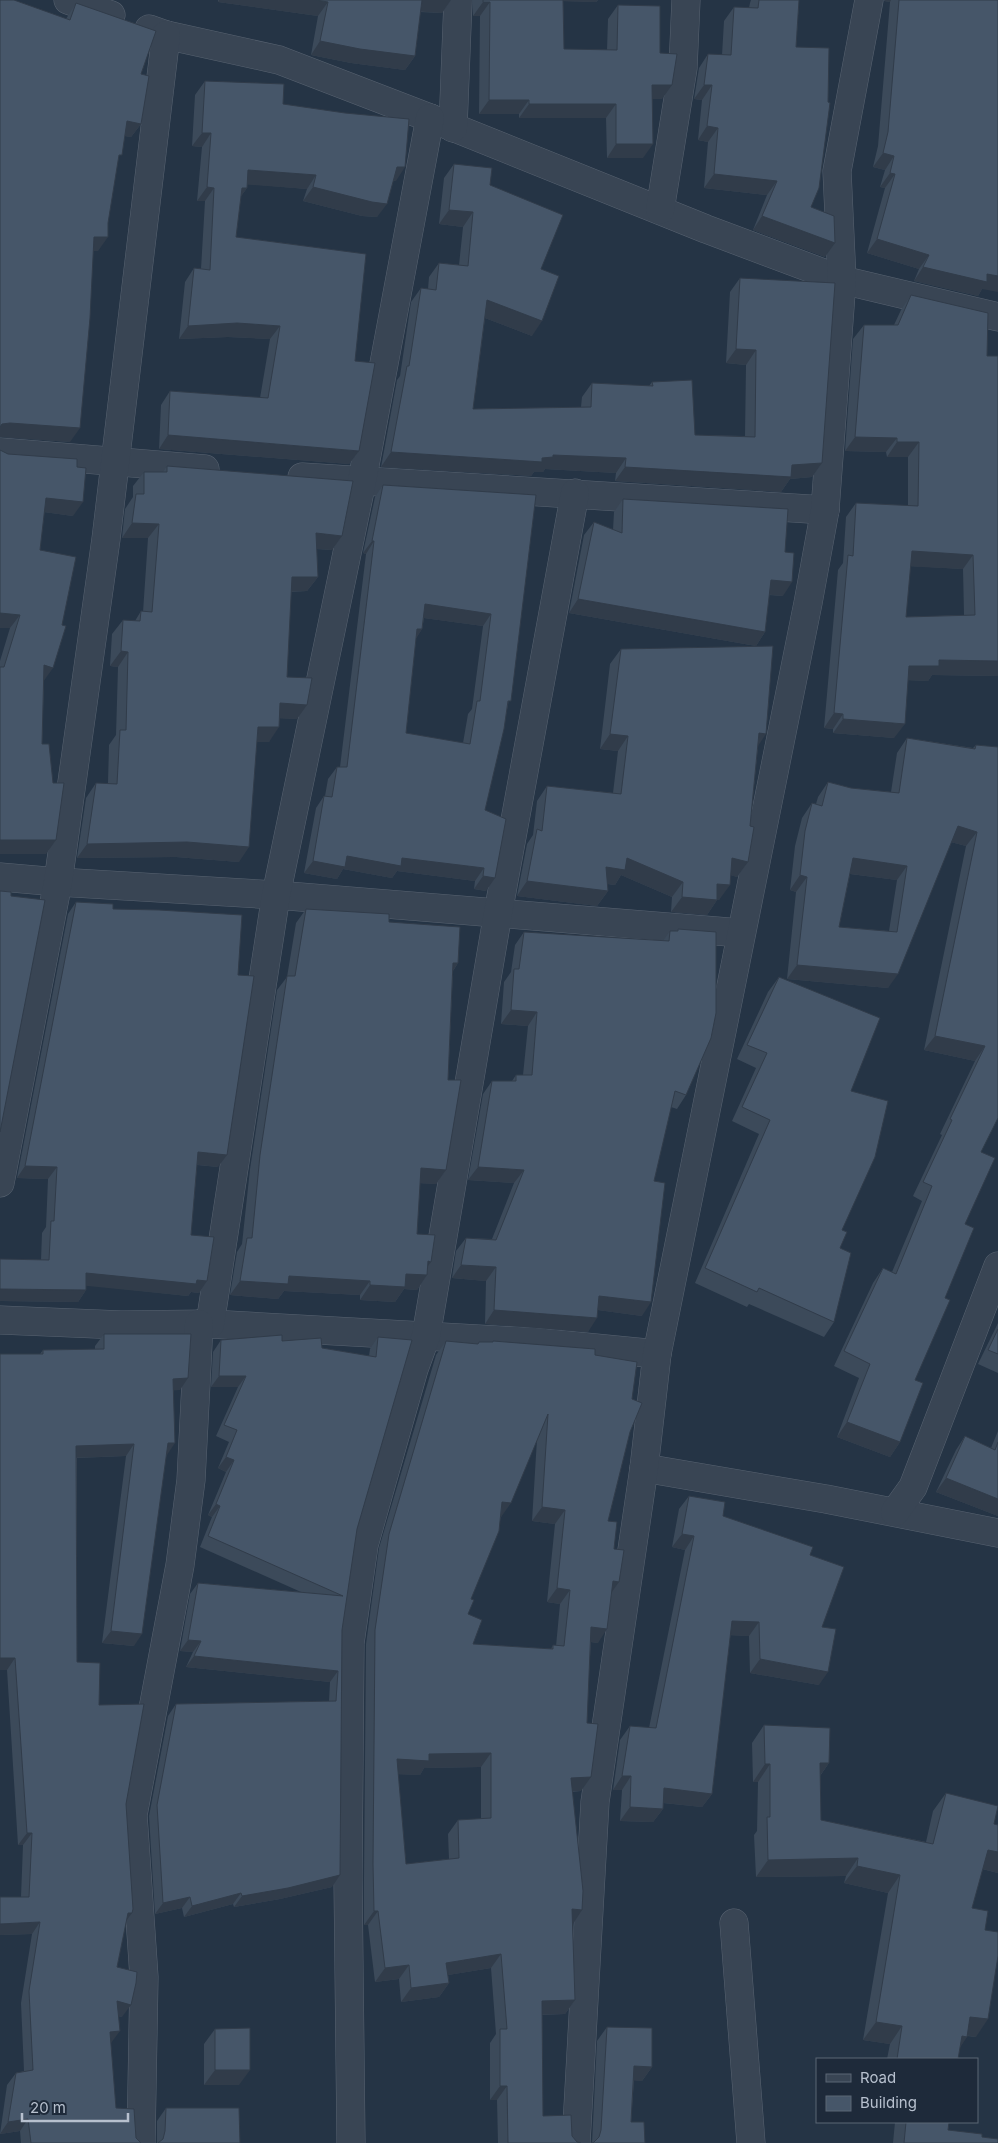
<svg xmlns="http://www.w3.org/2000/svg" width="998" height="2143" viewBox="0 0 998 2143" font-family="Inter,sans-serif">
  <rect width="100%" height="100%" fill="#253445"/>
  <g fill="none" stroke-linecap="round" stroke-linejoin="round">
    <g stroke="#586371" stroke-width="29">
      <g id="street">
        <polyline points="68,0 111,15"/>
        <polyline points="149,29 166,35 279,60 430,118 706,229 842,280 998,317"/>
        <polyline points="453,128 458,0"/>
        <polyline points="660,210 683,68 686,0"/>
        <polyline points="0,452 205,469"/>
        <polyline points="302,477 825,510"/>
        <polyline points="0,877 58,882 276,895 741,933"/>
        <polyline points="0,1183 58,882 106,539 166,35"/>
        <polyline points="0,1320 121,1325 210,1324 534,1342 657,1354"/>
        <polyline points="210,1324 276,895 362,481 430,118"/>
        <polyline points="644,1468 826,1499 998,1533"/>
        <polyline points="895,1512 913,1487 998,1266"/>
        <polyline points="734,1923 751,2143"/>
        <polyline points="141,2143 144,1977 133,1815 180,1565 191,1480 199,1324"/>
        <polyline points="351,2143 348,1878 350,1643 364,1545 414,1369 426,1336 498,913 575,493"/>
        <polyline points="576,2143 595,1802 644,1468 657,1354 808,603 825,510 842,280 837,171 869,0"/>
      </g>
    </g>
    <use href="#street" stroke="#394554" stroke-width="28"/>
  </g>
  <g fill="#3c4a5a" fill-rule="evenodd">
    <polygon points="218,0 451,0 442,13 420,12 415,56 405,70 351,63 311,55 318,16 218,2"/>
    <polygon points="472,0 598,0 596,2 563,1 564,49 607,50 608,19 618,5 660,53 662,99 652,99 643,158 607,158 606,118 519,118 519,114 479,114 480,16 473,16"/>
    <polygon points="751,0 799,0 796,47 811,207 825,257 753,230 767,195 704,188 708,142 698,140 702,100 694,99 699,68 708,54 722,55 724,21 734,7 749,8 750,3"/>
    <polygon points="884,0 998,0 982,289 978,296 914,281 919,269 867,253 885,188 880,187 885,170 873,167 878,146 890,2 884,1"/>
    <polygon points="76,3 141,74 141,124 131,137 125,136 118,160 98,251 93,251 70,442 0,437 66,19"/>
    <polygon points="205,81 283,104 396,181 393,181 377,217 362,216 303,201 307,189 247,184 247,188 241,196 236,237 355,361 359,451 349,464 159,449 161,405 170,391 260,398 270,339 228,337 179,339 185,282 194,268 201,269 205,201 197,201 202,147 192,146 195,95"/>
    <polygon points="454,164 490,185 541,269 532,336 485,318 473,409 581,407 582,397 592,383 649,386 652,382 695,435 745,436 746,365 726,363 730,292 740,278 822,463 812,477 790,479 781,492 615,481 616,473 545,469 543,472 534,472 531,476 381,467 397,380 400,376 411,302 421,288 428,289 429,277 439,263 459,265 463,227 439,224 444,178"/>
    <path d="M911,295L987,356L998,676L932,675L928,681L908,680L894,738L833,733V729L824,728L838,570L843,563L846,517L856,503L908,506V457H887L886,452L845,451L853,339L864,325H894L901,310ZM910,566L963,569L964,615L906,617Z"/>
    <polygon points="0,450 73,516 44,512 40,550 44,681 42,744 46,854 0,854 0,661 10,628 0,628"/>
    <polygon points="167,466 342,536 332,550 316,549 318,577 307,591 291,592 287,677 297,719 279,718 269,742 257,742 239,862 176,857 77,858 86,798 96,783 108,783 109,745 116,735 118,667 110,666 112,634 123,620 135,621 141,611 143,612 148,538 122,538 125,509 133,497 133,486 144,472 163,472"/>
    <path d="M383,485L536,495L508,705L485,810L486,891L474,889L475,881L397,871L392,878L343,869L337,879L304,873L316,808L324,796H325L328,779L337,767H340L366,554L363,553L375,497ZM424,618L483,626L472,709L468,714L463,743L406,733L416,638L422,629Z"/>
    <polygon points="623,499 785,552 783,596 769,595 765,632 756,646 569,613 584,535 594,522 613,530 614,512"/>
    <polygon points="621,649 758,746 750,826 748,862 737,877 731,875 719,900 717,900 707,915 671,912 672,897 621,875 615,885 607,884 608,891 597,906 517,896 527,844 533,835 537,801 547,786 613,793 618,751 600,749 610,664"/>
    <path d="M907,738L973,748L976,745L998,747L981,1152L965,1224L945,1298L915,1380L900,1442L890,1457L837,1437L859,1378L834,1366L873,1283L883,1268L892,1272L922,1201L913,1196L942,1135L940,1134L975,1061L924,1050L966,846L951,842L888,988L787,979L796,892L790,890L795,846L802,818L812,803L816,804L818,797L828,782L851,788L891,792L897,753ZM850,874L897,880L889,931L839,927Z"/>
    <polygon points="76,902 113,909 218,1167 197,1165 191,1235 207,1281 199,1293 191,1292 188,1296 86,1285 86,1290 78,1302 0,1301 0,1259 41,1260 42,1233 46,1227 48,1179 17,1178 68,914"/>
    <polygon points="306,909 389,922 458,963 453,971 448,1080 446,1170 436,1184 420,1183 417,1234 431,1262 427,1266 427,1275 417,1290 404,1289 395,1302 360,1300 360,1295 284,1291 278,1299 230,1295 237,1252 242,1244 250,1169 277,990 287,977 296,923"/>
    <polygon points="678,929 686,1095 677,1109 671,1107 654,1181 642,1316 598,1310 588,1332 485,1324 486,1281 452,1278 456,1251 466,1238 492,1239 514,1183 468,1180 483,1094 492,1081 512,1081 516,1075 523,1075 528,1026 501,1024 504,982 511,972 515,945 524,932 663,941 670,931 676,931"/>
    <polygon points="779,977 851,1091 842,1230 834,1322 824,1337 749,1304 747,1307 695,1283 759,1134 732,1121 756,1068 737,1059 768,992"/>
    <polygon points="998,1323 998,1373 978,1364"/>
    <polygon points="104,1334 180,1390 174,1390 167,1455 166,1455 134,1646 102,1643 126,1456 77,1458 77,1662 99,1705 126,1804 126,1921 117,1967 122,2017 118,2016 111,2043 110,2043 116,2108 136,2138 141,2143 21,2143 20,2131 0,2134 7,2085 16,2073 24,2071 21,2003 32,1934 0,1935 0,1897 21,1897 23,1845 18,1845 7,1670 0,1670 0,1354 40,1354 43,1350 95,1349 95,1346"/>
    <polygon points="378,1337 412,1340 357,1529 342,1630 332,1887 280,1899 234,1907 233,1904 184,1917 182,1908 155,1914 149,1816 168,1716 176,1704 329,1701 330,1682 186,1667 193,1652 180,1651 190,1594 198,1583 301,1592 200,1547 212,1517 208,1515 226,1472 218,1468 229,1442 216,1436 238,1387 211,1387 213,1352 221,1340 282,1341 369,1356 370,1349"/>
    <path d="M446,1341L477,1344L479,1342H492L493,1341L595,1355L632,1399L630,1432L608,1521L612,1593L598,1643L591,1642L581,1791L573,1792L572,1924L575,2000L565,2014L542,2015L543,2116L572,2136L577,2142L581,2143H498L497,2100H490V2043L496,2034L491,1968L448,1975L449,1983L439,1997L401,2002L399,1979L375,1982L368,1925H364V1878L366,1644L379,1548L436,1355ZM537,1439L532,1521L555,1524L547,1602L560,1604L556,1646L553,1645L551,1649L473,1644L468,1614L471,1599L501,1517ZM481,1767V1819L458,1820L448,1834L449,1859L406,1864L398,1774L420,1775L424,1768Z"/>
    <polygon points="998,1431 998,1516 936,1492 956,1450 965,1436 991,1448"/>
    <polygon points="689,1496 723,1516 810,1555 822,1627 819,1685 750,1673 749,1636 730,1635 712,1794 702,1807 663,1803 663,1809 653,1822 620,1821 622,1790 613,1790 620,1740 630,1726 649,1728 685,1550 672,1547 679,1509"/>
    <polygon points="764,1725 829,1763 820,1776 821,1820 926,1842 933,1811 946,1793 994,1824 998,1825 998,1873 982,1869 972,1908 985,1930 976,2037 967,2036 960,2047 958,2059 887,2059 890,2044 863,2040 888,1893 844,1883 846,1876 756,1877 754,1835 757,1831 758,1782 753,1782 752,1743"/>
    <polygon points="607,2027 652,2067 642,2081 634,2080 631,2122 645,2143 592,2143 597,2041"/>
    <polygon points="215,2029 239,2085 204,2085 204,2044"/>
    <polygon points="166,2108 240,2143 157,2143 157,2121"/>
    <polygon points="895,2122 949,2122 948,2130 982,2137 998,2143 893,2143"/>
  </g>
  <g fill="#313c4a">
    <polygon points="219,0 316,0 328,2 318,16 218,2"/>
    <polygon points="420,0 451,0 442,13 412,11"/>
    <polygon points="555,0 598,0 596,2 554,1"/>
    <polygon points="885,0 891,0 890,2 884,1"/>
    <polygon points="483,2 490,2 480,16 473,16"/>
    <polygon points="320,41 415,56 405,70 351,63 311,55"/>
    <polygon points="652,85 672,85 662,99 642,99"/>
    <polygon points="704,85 712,85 702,100 694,99"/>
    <polygon points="489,100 529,100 519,114 479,114"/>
    <polygon points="529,104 616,104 606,118 519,118"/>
    <polygon points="127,121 141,124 131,137 117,135"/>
    <polygon points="707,126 718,128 708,142 698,140"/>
    <polygon points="202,133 211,133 202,147 192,146"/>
    <polygon points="616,144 653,144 643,158 607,158"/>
    <polygon points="883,153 894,156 885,170 873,167"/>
    <polygon points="397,167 405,167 396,181 387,180"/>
    <polygon points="248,170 316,175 307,189 239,184"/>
    <polygon points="890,173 895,174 885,188 880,187"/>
    <polygon points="714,174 777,181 767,195 704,188"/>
    <polygon points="207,187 214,188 205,201 197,201"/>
    <polygon points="313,187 387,204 377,217 362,216 303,201"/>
    <polygon points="242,188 247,188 237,202"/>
    <polygon points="449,210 473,212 463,227 439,224"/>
    <polygon points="762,216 835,243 825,257 753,230"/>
    <polygon points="94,237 108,237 98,251 84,251"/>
    <polygon points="877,239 929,255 919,269 867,253"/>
    <polygon points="923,267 987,274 998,276 998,292 982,289 978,296 914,281"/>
    <polygon points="487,300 542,321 532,336 477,315"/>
    <polygon points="237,323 280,326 270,339 228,337 179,339 188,326"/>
    <polygon points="736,349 756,350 746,365 726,363"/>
    <polygon points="10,423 80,428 70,442 0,437 0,427 2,424"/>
    <polygon points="168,435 359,451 349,464 159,449"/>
    <polygon points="855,437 897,438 886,452 845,451"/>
    <polygon points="897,442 919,442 908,457 887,457"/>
    <polygon points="391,452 542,458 553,455 626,458 616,473 545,469 543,472 534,472 531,476 381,467"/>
    <polygon points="822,463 812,477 790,479 781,492 615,481 625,467 792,465"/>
    <polygon points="46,498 83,502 73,516 36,511"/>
    <polygon points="132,523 159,524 148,538 122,538"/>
    <polygon points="316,533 342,536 332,550 306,548"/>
    <polygon points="372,541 374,541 366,554 363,553"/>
    <polygon points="912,551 973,555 963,569 901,566"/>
    <polygon points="292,577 318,577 307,591 282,592"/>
    <polygon points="771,580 792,582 783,596 762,594"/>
    <polygon points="578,599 765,632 756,646 569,613"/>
    <polygon points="425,604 491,614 483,626 416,617"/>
    <polygon points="0,613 20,615 10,628 0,628"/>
    <polygon points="417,629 422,629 414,642"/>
    <polygon points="121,651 128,652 118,667 110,666"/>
    <polygon points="939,660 998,661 998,676 932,675 928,681 898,680 909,666"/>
    <polygon points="44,665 53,668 43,682"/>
    <polygon points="280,703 307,705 297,719 270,718"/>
    <polygon points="834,713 843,714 833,729 824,728"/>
    <polygon points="843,719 905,724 894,738 833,733"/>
    <polygon points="258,727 279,727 269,742 247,742"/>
    <polygon points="759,733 766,734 756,749"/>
    <polygon points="610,734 628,736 618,751 600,749"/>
    <polygon points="958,826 977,832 966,846 947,841"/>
    <polygon points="0,840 56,840 46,854 0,854"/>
    <polygon points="187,842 249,847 239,862 176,857 77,858 87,844"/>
    <polygon points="347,856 402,858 484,868 475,881 397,871 392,878 343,869 337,879 304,873 313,861"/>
    <polygon points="627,858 683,882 672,897 621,875 615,885 596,882 606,867"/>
    <polygon points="732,858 748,862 737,877 722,873"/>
    <polygon points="853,858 907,866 897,880 843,873"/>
    <polygon points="800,875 807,877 796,892 790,890"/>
    <polygon points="483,876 495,878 486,891 474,889"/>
    <polygon points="527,881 608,891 597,906 517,896"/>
    <polygon points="717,884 730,885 719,900 717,900 707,915 671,912 682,897"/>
    <polygon points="453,963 458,963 448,978"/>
    <polygon points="797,965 898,974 888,988 787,979"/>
    <polygon points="511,1010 537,1012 528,1026 501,1024"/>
    <polygon points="935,1036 985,1046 975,1061 924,1050"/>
    <polygon points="198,1152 227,1155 218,1167 190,1164"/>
    <polygon points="25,1166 57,1167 48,1179 17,1178"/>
    <polygon points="478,1167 524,1170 514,1183 468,1180"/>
    <polygon points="421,1168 446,1170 436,1184 411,1183"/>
    <polygon points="428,1261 431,1262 421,1275 427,1275 417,1290 404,1289 395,1302 360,1300 370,1285 406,1274"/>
    <polygon points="461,1265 496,1267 486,1281 452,1278"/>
    <polygon points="86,1273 197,1280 207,1281 199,1293 191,1292 188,1296 78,1285"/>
    <polygon points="289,1276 370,1281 360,1295 284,1291 278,1299 230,1295 240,1281"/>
    <polygon points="0,1289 86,1290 78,1302 0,1301"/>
    <polygon points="599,1296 651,1302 642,1316 590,1309"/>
    <polygon points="494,1310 597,1318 588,1332 485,1324"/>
    <polygon points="219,1376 246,1376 238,1387 211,1387"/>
    <polygon points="188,1378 180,1390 165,1391 173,1379"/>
    <polygon points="847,1422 900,1442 890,1457 837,1437"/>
    <polygon points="168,1443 175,1443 167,1455 159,1455"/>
    <polygon points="134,1444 126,1456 68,1458 76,1446"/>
    <polygon points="226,1457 234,1460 226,1472 218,1468"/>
    <polygon points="946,1478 998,1499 998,1516 936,1492"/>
    <polygon points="502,1502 511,1503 501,1517"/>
    <polygon points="216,1504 220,1506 212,1517 208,1515"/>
    <polygon points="542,1507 565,1510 555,1524 532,1521"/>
    <polygon points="682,1534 694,1536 685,1550 672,1547"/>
    <polygon points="613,1581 619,1582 609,1596"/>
    <polygon points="557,1588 570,1590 560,1604 547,1602"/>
    <polygon points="732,1621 759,1622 749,1636 722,1635"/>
    <polygon points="591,1627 607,1629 598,1643 581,1641"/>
    <polygon points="111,1631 142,1634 134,1646 102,1643"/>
    <polygon points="188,1640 201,1641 193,1652 180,1651"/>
    <polygon points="194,1656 338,1671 330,1682 186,1667"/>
    <polygon points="0,1658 15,1658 7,1670 0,1670"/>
    <polygon points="760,1659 828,1672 819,1685 750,1673"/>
    <polygon points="491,1753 481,1767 424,1768 420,1775 387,1774 397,1759 429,1754"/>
    <polygon points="820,1763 829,1763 816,1781"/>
    <polygon points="765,1764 770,1764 758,1782 753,1782"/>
    <polygon points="622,1776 631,1776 622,1790 613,1790"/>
    <polygon points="591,1777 581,1791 562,1792 571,1778"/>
    <polygon points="664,1788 712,1794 702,1807 654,1802"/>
    <polygon points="630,1807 663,1809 653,1822 620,1821"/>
    <polygon points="27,1833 32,1833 23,1845 18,1845"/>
    <polygon points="988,1850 998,1852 998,1873 975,1867"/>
    <polygon points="858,1858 846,1876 756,1877 768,1860"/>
    <polygon points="857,1866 900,1875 888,1893 844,1883"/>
    <polygon points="340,1875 332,1887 280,1899 234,1907 242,1896"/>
    <polygon points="241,1893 233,1904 184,1917 192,1906"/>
    <polygon points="190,1897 182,1908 155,1914 163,1903"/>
    <polygon points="572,1909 582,1910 573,1924"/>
    <polygon points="374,1911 378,1911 368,1925 364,1925"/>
    <polygon points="128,1913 132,1913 123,1925"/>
    <polygon points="40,1922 32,1934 0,1935 0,1924"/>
    <polygon points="501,1954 491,1968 436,1977 446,1963"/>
    <polygon points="409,1965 399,1979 375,1982 385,1968"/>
    <polygon points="449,1983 439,1997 401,2002 411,1988"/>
    <polygon points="575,2000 565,2014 532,2015 542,2001"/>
    <polygon points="117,2001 131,2005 122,2017 108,2013"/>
    <polygon points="970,2017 988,2019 976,2037 958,2034"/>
    <polygon points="876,2022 902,2026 890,2044 863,2040"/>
    <polygon points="120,2031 111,2043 101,2044 110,2032"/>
    <polygon points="962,2036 967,2037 955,2055"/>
    <polygon points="634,2066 652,2067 642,2081 624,2080"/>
    <polygon points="215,2070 250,2070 239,2085 204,2085"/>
    <polygon points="500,2086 507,2086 497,2100 490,2100"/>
    <polygon points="28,2119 20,2131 0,2134 8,2122"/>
  </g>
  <g fill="#465669" stroke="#313c4a" fill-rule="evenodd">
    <polygon points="0,0 14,0 70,20 76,3 156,31 141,74 149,76 141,124 127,121 122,155 119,155 108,223 108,237 94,237 90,318 80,428 10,423 2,424 0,427"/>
    <polygon points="316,0 422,0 415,56 360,49 320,41 328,2"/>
    <polygon points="483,0 563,0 564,49 617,50 618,5 660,6 660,53 677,54 672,85 652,85 653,144 616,144 616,104 529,104 529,100 489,100 490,2 483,2"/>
    <polygon points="759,0 799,0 796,47 829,48 828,102 830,103 819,188 811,207 834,216 835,243 762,216 777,181 714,174 718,128 707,126 712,85 704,85 708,54 731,55 734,7 758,8"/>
    <polygon points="899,0 998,0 998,276 987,274 987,282 923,267 929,255 877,239 895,174 890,173 894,156 883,153 888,132"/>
    <polygon points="205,81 284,84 283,104 345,113 409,119 405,167 397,167 387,204 372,202 313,187 316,175 248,170 247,188 242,188 236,237 366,254 355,361 375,363 359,451 168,435 170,391 268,398 280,326 237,323 188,326 194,268 210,270 214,188 207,187 211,133 202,133"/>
    <polygon points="454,164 492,168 490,185 563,215 541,269 559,276 542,321 487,300 473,409 591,407 592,383 653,386 652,382 692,380 695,435 755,437 756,350 736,349 740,278 835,283 822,463 792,465 791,477 625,467 626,458 553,455 553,457 542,458 542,462 391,452 407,366 409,366 421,288 436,290 439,263 468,266 473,212 449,210"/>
    <path d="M911,295L988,313L987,356H998V661L939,660V666H909L905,724L843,719V714L834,713L848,555L853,556L856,503L918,506L919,442H897V438L855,437L864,325H898ZM912,551L973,555L975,615L906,617Z"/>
    <polygon points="0,450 8,454 77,459 77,467 86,468 83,502 46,498 40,550 76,557 62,625 66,626 53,668 44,665 42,744 49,744 53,783 64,783 56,840 0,840 0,667 4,667 20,615 0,613"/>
    <polygon points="167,466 353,481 342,536 316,533 318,577 292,577 287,677 312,678 307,705 280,703 279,727 258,727 249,847 187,842 87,844 96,783 117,784 120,730 126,730 128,652 121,651 123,620 140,621 141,611 152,612 159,524 132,523 136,494 144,494 144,472 167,472"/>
    <path d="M383,485L536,495L511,701H508L504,729L485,810L506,819L495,878L483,876L484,868L402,858L401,866L347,856L345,867L313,861L324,796L332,797L337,767H347L374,541H372ZM425,604L491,614L480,701H477L470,744L406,733L417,629H422Z"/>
    <polygon points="623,499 788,509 785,552 794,553 792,582 771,580 765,632 578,599 594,522 622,533"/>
    <polygon points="773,646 766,734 759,733 750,826 754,827 748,862 732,858 730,885 717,884 717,900 682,897 683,882 627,858 625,870 606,867 608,891 527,881 537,829 542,831 547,786 621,794 628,736 610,734 621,649"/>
    <path d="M907,738L975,749L976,745L998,747V1118L981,1152L995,1158L965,1224L974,1228L945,1298L950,1300L915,1380L923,1383L900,1442L847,1422L870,1364L844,1351L883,1268L896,1274L932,1186L923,1182L952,1120L950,1119L985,1046L935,1036L977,832L958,826L898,974L797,965L807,877L800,875L805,831L812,803L822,806L828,782L851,788L899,793ZM853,858L907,866L897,932L839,927Z"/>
    <polygon points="0,891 11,892 11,896 45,900 0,1132"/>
    <polygon points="76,902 113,904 113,909 159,910 242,915 238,975 254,976 227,1155 198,1152 191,1235 214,1237 207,1281 197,1280 196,1284 86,1273 86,1290 0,1289 0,1259 49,1260 51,1221 54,1221 57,1167 25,1166"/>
    <polygon points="306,909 389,914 389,922 460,927 458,963 453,963 448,1080 461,1080 446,1170 421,1168 417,1234 435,1235 431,1262 428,1261 427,1275 406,1274 405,1287 370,1285 370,1281 289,1276 288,1284 240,1281 247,1238 252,1238 260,1155 287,976 295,976"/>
    <polygon points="678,929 716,932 716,1013 711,1038 686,1095 675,1091 654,1181 665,1183 651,1302 599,1296 597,1318 494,1310 496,1267 461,1265 466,1238 496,1240 524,1170 478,1167 492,1081 516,1081 516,1075 532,1075 537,1012 511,1010 514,969 519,969 524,932 669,941 670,931 678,931"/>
    <polygon points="779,977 880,1018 851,1091 888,1101 875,1157 842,1230 847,1232 840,1248 851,1253 834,1322 759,1288 757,1292 705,1268 770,1120 742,1107 767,1053 747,1045"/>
    <polygon points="998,1329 998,1354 988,1350"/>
    <polygon points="104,1334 191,1334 188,1378 173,1379 175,1443 168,1443 142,1634 111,1631 134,1444 76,1446 77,1662 100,1663 99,1705 144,1704 126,1804 133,1909 132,1913 128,1913 117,1967 137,1972 136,1983 131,2005 117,2001 120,2031 110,2032 116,2108 134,2109 136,2138 141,2143 31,2143 28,2119 8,2122 16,2073 33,2070 29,1991 40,1922 0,1924 0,1897 29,1897 32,1833 27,1833 15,1658 0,1658 0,1354 43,1354 43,1350 104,1349"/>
    <polygon points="282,1335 282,1341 321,1338 322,1348 376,1357 378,1337 412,1340 357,1529 342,1630 340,1875 288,1888 242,1896 241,1893 192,1906 190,1897 163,1903 157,1805 176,1704 336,1701 338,1671 194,1656 201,1641 188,1640 198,1583 343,1596 208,1536 220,1506 216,1504 234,1460 226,1457 237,1430 224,1425 246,1376 219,1376 221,1340"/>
    <path d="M446,1341L478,1344L479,1342H493V1341L595,1349V1355L637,1362L632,1399L642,1403L630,1432L608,1521L617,1522L614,1549L624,1550L619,1582L613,1581L607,1629L591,1627L587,1723L598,1724L591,1777L571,1778L583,1891L582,1910L572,1909L575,2000L542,2001L543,2116L571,2115L572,2136L577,2142L581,2143H508L507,2086H500V2029H507L501,1954L446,1963L449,1983L411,1988L409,1965L385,1968L378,1911H374L373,1864L375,1630L389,1534ZM548,1414L542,1507L565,1510L557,1588L570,1590L564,1646L553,1645V1649L473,1644L482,1620L468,1614L474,1600L471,1599L499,1531L502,1502L511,1503ZM491,1753V1818L458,1820L459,1858L406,1864L397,1759L429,1761V1754Z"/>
    <polygon points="965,1436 995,1450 998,1442 998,1499 946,1478"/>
    <polygon points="689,1496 725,1502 723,1516 813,1547 810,1555 844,1567 822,1627 836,1629 828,1672 760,1659 759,1622 732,1621 712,1794 664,1788 663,1809 630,1807 631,1776 622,1776 630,1726 656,1728 694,1536 682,1534"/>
    <polygon points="764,1725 830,1728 829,1763 820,1763 821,1820 933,1844 946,1793 998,1806 994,1824 998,1825 998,1852 988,1850 972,1908 988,1911 985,1930 998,1932 998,1956 988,2019 970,2017 967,2037 962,2036 958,2059 897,2059 902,2026 876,2022 900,1875 857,1866 858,1858 768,1860 767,1817 770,1817 770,1764 765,1764"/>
    <polygon points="607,2027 652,2028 652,2067 634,2066 631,2122 644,2122 645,2143 591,2143 593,2143 599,2137 601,2130"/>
    <polygon points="250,2028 250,2070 215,2070 215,2029"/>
    <polygon points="166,2108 239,2108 240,2143 158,2143 163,2139 165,2131"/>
    <polygon points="906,2122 949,2122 948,2130 982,2134 982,2137 998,2139 998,2143 904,2143"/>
  </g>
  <rect x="816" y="2058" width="162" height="65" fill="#1e2a3a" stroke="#5b6675"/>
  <rect x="826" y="2074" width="25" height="8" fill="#394554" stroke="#5b6675"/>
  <text x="860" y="2083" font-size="15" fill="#b7c0ce">Road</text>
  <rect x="826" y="2096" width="25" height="15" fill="#465669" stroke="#5b6675"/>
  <text x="860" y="2108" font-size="15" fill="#b7c0ce">Building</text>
  <path d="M22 2113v8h106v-8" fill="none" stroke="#b7c0ce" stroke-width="2.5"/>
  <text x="30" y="2113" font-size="15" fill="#b7c0ce" stroke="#1e2a3a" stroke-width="4" paint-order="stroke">20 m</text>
</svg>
